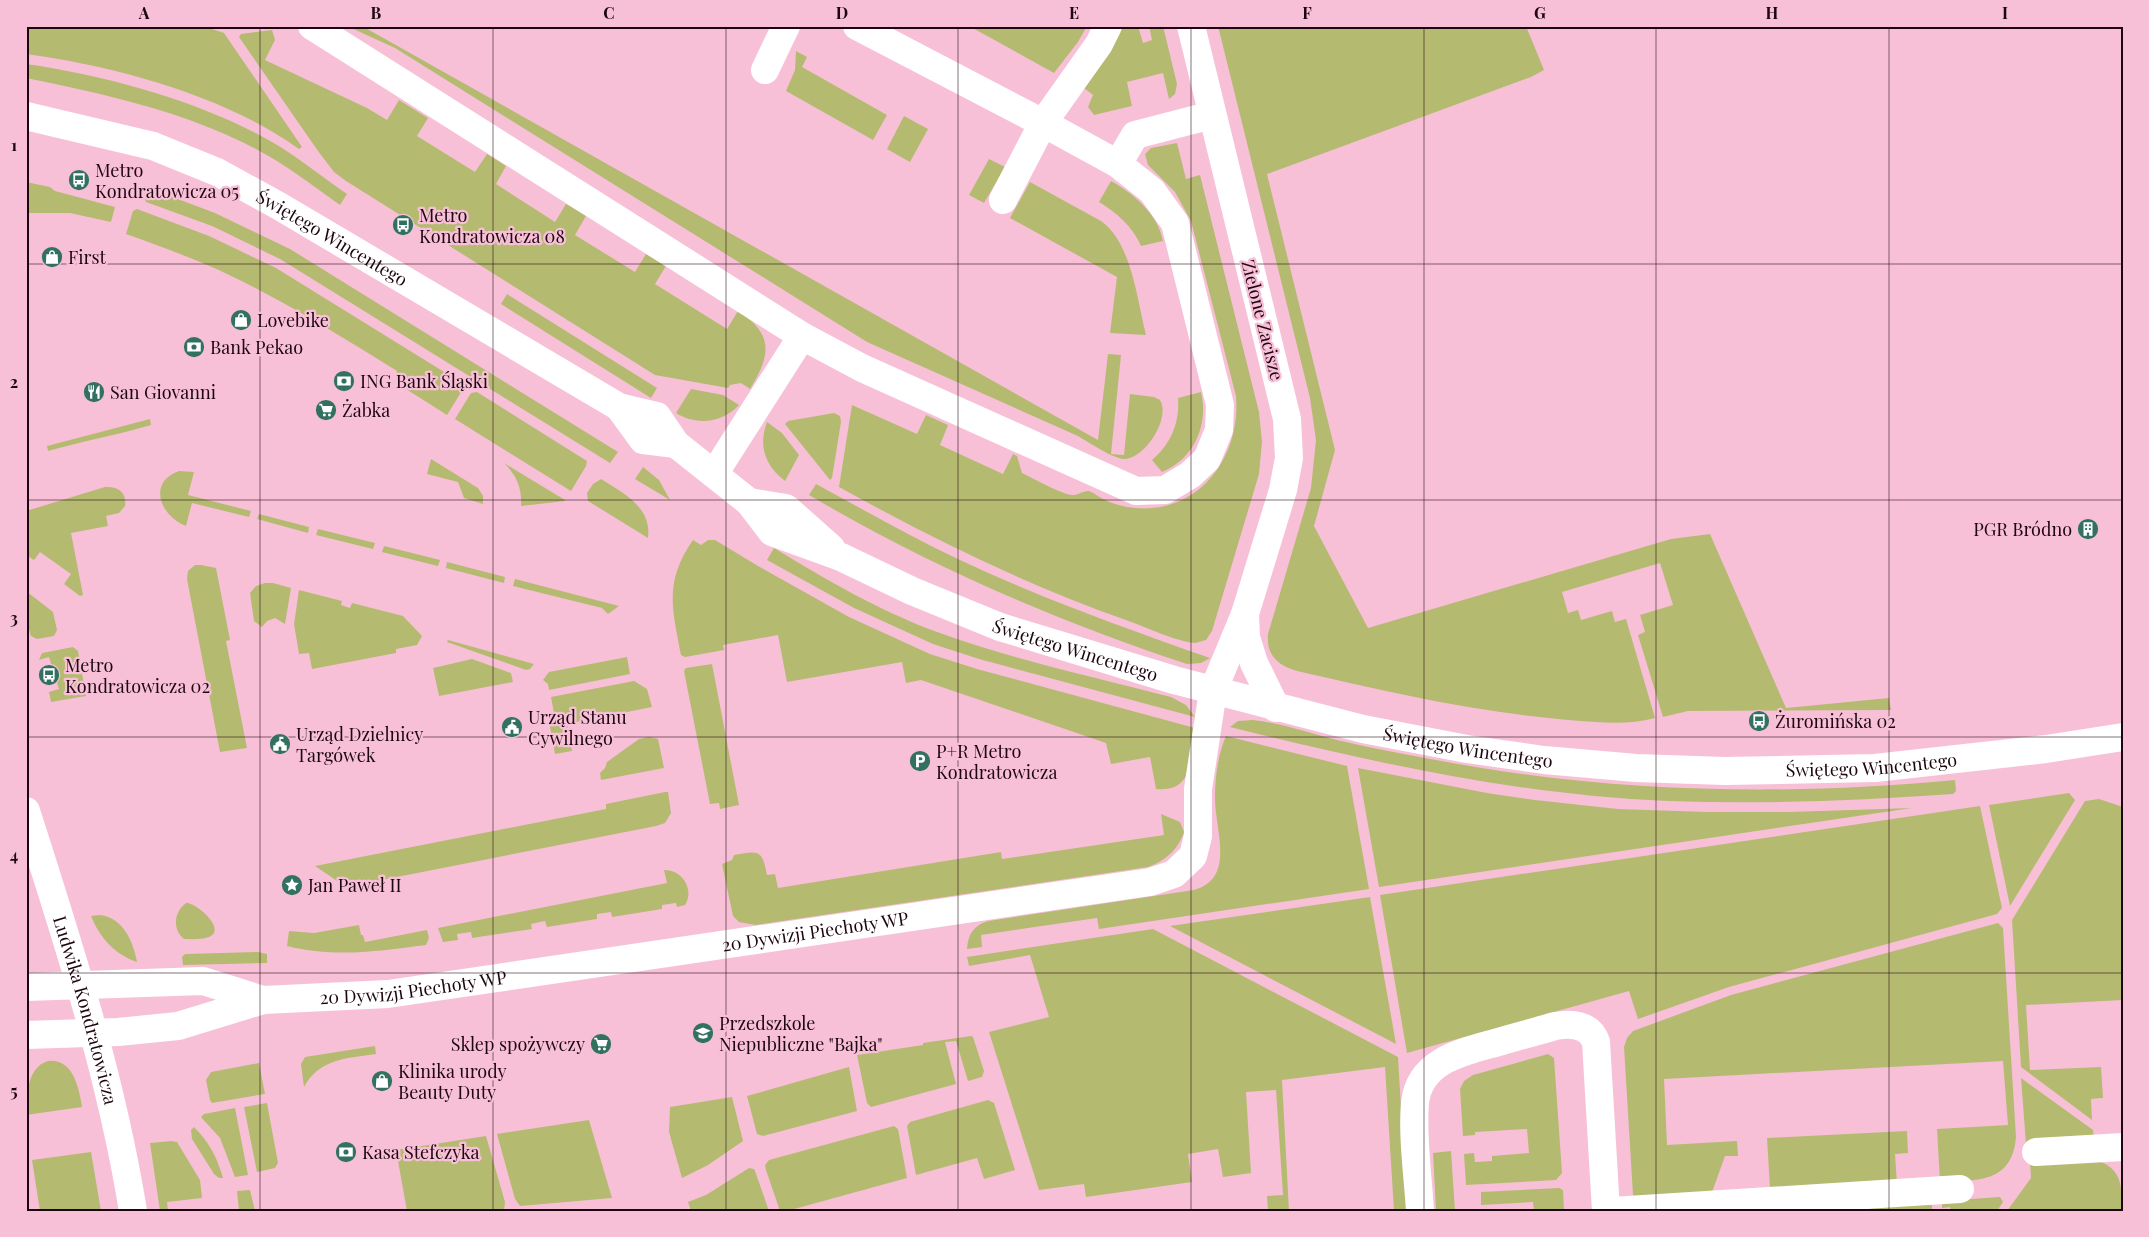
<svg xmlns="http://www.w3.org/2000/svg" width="2149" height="1237" viewBox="0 0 2149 1237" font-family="'Playfair Display',serif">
  <rect width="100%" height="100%" fill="#f8c0d7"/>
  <g fill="#b5ba71">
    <path d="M26,26H203L224,33L302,147L299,149C226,96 115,66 26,54Z"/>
    <path d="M347,26H362L1098,440L1108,354L1121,355L1111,454L1124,455L1130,394L1154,397L1160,400C1171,418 1145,459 1124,459C1112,458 1090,443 1078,436L867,342L395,48Z"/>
    <polygon points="969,26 1087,26 1078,42 1054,73"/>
    <polygon points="1121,26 1138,26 1143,43 1152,40 1149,26 1163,26 1177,84 1175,94 1169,99 1163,73 1127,82 1132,106 1094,115 1088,107 1093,95 1084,88 1110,53"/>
    <path d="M1218,26H1526L1544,70L1531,77L1267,174L1335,450L1314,526L1368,628L1671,539L1710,534L1786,708L1889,698L1891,710L1688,711L1663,717L1638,635L1645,632L1640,615L1673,605L1660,563L1562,592L1568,613L1578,610L1581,620L1612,611L1615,622L1626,619L1655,718C1626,726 1598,722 1568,720C1476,712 1387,692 1297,671C1278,666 1266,655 1268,634L1311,488L1316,440L1310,398Z"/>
    <path d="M272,30L275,40L265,60L367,108L387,120L399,100L428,118L417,136L475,172L487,154L506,166L496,184L555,222L566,204L586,216L575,235L635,272L646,254L666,266L655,284L727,329L738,311C774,334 771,355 750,389L741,383L730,385L728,388L655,375L346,181L334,172L318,151L239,37L241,34Z"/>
    <polygon points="796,51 807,57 802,67 887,115 873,140 786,91 795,70"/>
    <path d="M26,64C105,75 203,102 272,142C298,157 322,177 347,194L340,205C312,185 285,164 254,148C183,111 104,94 26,78Z"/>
    <polygon points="904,116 928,129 910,162 887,149"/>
    <path d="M1177,143L1186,179L1200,175L1259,412L1262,442L1259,474L1212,631L1206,640L1195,643C1174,641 1146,627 1126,620C1026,585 931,538 839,487L852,405L917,434L926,415L948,425L940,445L1003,474L1013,454L1017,456L1022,473C1034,479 1060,493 1071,495C1077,496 1084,490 1089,491C1094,493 1099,497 1103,499C1113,504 1124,507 1136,508C1200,513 1241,456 1236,396L1191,221L1175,192L1148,165L1145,154L1151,148Z"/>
    <polygon points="989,159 1005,167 984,203 969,195"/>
    <path d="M1111,181C1133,193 1158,214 1163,241L1141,246C1133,227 1116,212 1099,202Z"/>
    <polygon points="26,182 50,187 55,191 115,207 111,222 70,213 26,213"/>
    <path d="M1030,182L1101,221C1132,243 1137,300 1146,335L1110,333L1117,277L1010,218Z"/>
    <polygon points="146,187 215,213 290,249 618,452 610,463 280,259 212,226 146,202 144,196"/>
    <path d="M137,209L209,236L276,268L462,383L463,389L447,415L406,389L396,374L397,371C352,343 307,315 259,290C217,267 171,250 126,234L133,211Z"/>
    <polygon points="507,294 657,388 651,398 501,304"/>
    <path d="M691,389L723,395L739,405C722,423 697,426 676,413Z"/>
    <polygon points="477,392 587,461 586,466 571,491 455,419 471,393"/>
    <path d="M1201,392C1209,425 1194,459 1162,472L1152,460C1171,444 1180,422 1178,398Z"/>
    <polygon points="834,413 840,416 841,422 832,478 830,480 785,424 788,421"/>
    <path d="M150,419L151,425C117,435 83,441 48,451L47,446Z"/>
    <path d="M767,422L782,433L799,455L785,481C765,466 758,446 767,422Z"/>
    <polygon points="431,459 478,488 483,496 483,504 464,498 458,482 427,474"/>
    <path d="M504,463L565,500V501L521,506C522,488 517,476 504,463Z"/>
    <polygon points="643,467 659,480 670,500 635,479"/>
    <path d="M179,471L194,472L188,495L251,511L249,517L192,503L186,526C160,516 147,482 179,471Z"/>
    <path d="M601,479C623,493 652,507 648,538L588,501L587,493L593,484Z"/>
    <path d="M816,484C864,510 911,537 960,560C1041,598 1125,628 1210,658L1201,663L1187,664C1055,620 929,566 809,495Z"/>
    <path d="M105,487C119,486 127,493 125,506L119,513L106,516L108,526L71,533L83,595L80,596L64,584L71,574L40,552L34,560L26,555V511Z"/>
    <polygon points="259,514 309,527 308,533 257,519"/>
    <polygon points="318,529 375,543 373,549 316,535"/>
    <path d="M693,540L701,545L708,540H715L758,566L849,617L930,654L977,669L1195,728L1186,776C1179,788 1169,790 1156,789L1150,757L1111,764L1106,743L921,680L906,683L902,662L787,682L778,635L723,645L724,650L685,657L681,655C672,608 664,582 693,540Z"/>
    <polygon points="384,546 440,560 438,566 382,552"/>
    <path d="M774,548C827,580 881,612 940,633C1014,660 1095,677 1171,697L1186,705L1195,717L979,659L933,644L854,608L767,560Z"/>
    <polygon points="447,562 505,577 504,583 446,568"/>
    <polygon points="195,565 201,565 216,568 230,640 226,641 247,748 220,752 187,579 188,571"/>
    <polygon points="515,579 619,606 608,614 602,608 513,586"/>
    <polygon points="265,583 273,583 291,588 285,624 275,618 267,621 262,627 254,621 250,593 256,586"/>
    <polygon points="299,590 342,601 341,605 350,608 352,603 403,616 422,636 417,645 396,649 396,653 312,669 309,653 299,654 294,624"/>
    <polygon points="26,591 53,612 57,630 54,636 37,639 31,636 26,620"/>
    <polygon points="448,640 534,664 530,669 526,670 447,642"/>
    <polygon points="73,647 78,651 86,696 51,702 49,692 59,689 49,657 39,660 42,653"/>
    <polygon points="627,657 630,674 549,690 548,684 543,680 549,672"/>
    <polygon points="472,659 511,673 513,682 439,696 433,668"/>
    <polygon points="712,664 739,805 720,809 719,803 710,804 684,671 686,668"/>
    <polygon points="634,681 647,689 652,707 567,724 572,751 555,754 549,721 555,719 551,697"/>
    <path d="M1253,720C1281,723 1309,733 1337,740C1385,751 1433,760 1482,768C1637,793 1798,795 1955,780L1956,791L1953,794C1834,802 1713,807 1594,796C1471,784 1350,757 1230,727L1238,721Z"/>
    <path d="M1226,736L1347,766L1369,889L1099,929L1097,918L981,935L982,947L967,949C968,934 974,925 988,921L1194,890C1237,878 1214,828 1215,796C1215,777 1218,754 1226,736Z"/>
    <polygon points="649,737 658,739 664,768 601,780 600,773 605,768 607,762 639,739"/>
    <polygon points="1358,768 1487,793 1535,800 1618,809 1707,812 1789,812 1912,808 1379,887"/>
    <polygon points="665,792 668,792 671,813 665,823 656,826 346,887 315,866 606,809 606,804"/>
    <polygon points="2069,793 2075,800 2010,906 1989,805"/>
    <polygon points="2099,799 2123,807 2123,1000 2026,1005 2030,1070 2101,1067 2103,1098 2091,1099 2092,1120 2021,1067 2012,920 2085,801"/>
    <polygon points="1980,806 2002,908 1997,914 1729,987 1638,1019 1629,991 1407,1053 1380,895"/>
    <path d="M1161,814L1180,822L1184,832C1178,850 1165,861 1148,867L756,925L739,922L733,916L722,864L732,860L734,855C760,850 762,850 767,875L775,874L778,888L1001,852L1002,859L1164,835Z"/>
    <path d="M664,870C682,869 695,890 685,905L677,907L676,903L662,905V909L612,917L611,912L597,914V919L547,927L545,921L531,924L532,929L472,938L471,932L457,934L458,940L443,942L438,928L667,883Z"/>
    <polygon points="1370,897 1396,1044 1170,926"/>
    <path d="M186,903C196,902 228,930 209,937C202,940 191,939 184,939C172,929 174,912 186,903Z"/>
    <path d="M100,915C124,918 133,942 137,962C114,954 100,938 91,916Z"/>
    <path d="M1998,923L2003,928L2016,1137C2012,1184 1977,1180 1940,1182L1937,1129L2008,1125L2003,1061L1664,1079L1667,1145L1737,1141L1738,1156H1725L1711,1195L1637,1200L1633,1195L1624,1047L1627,1038L1633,1031L1731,995Z"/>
    <path d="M359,925L361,935H363L365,942L427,930L429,938L426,945C379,951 335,958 287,946L289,931L314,933Z"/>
    <polygon points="1153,929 1398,1057 1407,1211 1394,1211 1385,1067 1282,1080 1289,1211 1268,1211 1267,1196 1283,1195 1276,1090 1246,1092 1251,1173 1223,1177 1218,1149 1188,1154 1192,1182 1086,1197 1084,1184 1039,1190 989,1032 1049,1017 1030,955 969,966 967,957"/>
    <polygon points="258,952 267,954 267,963 183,965 182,957 185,954"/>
    <polygon points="971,1036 973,1037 984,1071 982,1077 968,1081 956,1041 945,1042 956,1084 871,1107 867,1103 857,1055 923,1045 923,1043"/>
    <path d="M375,1046L376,1054C347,1058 319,1059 304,1087L301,1064L305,1057Z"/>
    <polygon points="1548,1054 1554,1058 1562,1173 1556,1180 1466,1185 1464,1154 1474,1153 1475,1162 1492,1161 1492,1156 1529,1153 1527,1129 1475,1132 1475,1135 1463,1136 1460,1089 1464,1081 1473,1075"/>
    <path d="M48,1061C73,1058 79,1088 82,1107L26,1115C26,1097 27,1067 48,1061Z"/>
    <polygon points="259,1063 265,1094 212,1103 210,1100 206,1080 211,1072"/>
    <polygon points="849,1067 857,1111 763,1136 757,1134 747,1096"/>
    <polygon points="2021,1078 2093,1130 2094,1140 2026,1144"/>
    <polygon points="732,1097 743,1141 708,1165 682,1178 669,1132 670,1107"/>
    <polygon points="988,1100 994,1103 1015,1170 984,1179 977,1158 916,1175 907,1126 910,1122"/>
    <polygon points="267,1103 278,1163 275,1168 257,1172 244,1107"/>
    <polygon points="235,1108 248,1175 235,1177 220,1138 201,1117 204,1114"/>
    <polygon points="589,1120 612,1198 520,1206 515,1199 497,1134"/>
    <polygon points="894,1126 898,1129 907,1178 787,1211 780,1211 766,1170 765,1165 769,1160"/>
    <path d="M194,1127C209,1142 217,1157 223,1178H219L214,1174L192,1139L191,1130Z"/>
    <polygon points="1907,1131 1908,1153 1895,1154 1897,1184 1770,1189 1767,1138"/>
    <polygon points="486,1136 505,1202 504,1211 407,1211 396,1150"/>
    <polygon points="171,1141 177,1142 200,1180 202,1198 167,1202 168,1211 160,1211 150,1143"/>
    <polygon points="1451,1151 1455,1211 1436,1211 1433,1153"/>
    <polygon points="91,1152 101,1211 40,1211 32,1160"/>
    <path d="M2099,1161C2124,1171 2121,1188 2122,1211H2007L2031,1178L2030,1163Z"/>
    <polygon points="749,1168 754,1169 755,1171 769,1211 691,1211 688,1202 706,1195"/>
    <polygon points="1559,1188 1563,1190 1564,1211 1534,1211 1533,1202 1481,1205 1481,1192"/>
    <polygon points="250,1190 255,1211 239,1211 237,1191"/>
    <polygon points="2000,1197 2003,1202 1997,1211 1951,1211 1950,1207 1942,1208 1942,1201"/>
    <polygon points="1932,1202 1932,1211 1871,1211 1871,1205"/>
  </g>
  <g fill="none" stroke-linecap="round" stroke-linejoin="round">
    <g stroke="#fff" stroke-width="28">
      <polyline points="312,26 802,336 862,368 1136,491 1165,490 1190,475 1207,459 1219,430 1220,405 1175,223 1152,191 1118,164 1043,123 857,26"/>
      <polyline points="765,70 786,26"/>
      <path id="s1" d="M26,116L153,146L217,172L279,206L619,407L657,416L676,444L749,502L772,532L841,557L912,591L1000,627L1174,680L1363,729L1467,749L1544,760L1636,768L1725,771L1875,768L2046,749L2123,737"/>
      <polyline points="1118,164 1135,135 1212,115"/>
      <polyline points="1003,200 1043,123 1099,44 1108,26"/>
      <polyline points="619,407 643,440 676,444"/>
      <polyline points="714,474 802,336"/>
      <polyline points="749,502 786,508 831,548"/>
      <polyline points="1245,614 1246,637 1254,663 1276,708"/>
      <polyline points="26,987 203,981 263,1000"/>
      <path id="s2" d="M26,1035L118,1032L178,1026L263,1000L388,994L1150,882L1174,874L1193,856L1198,836V789L1213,691L1245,614L1283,490L1289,458L1287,419L1191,26"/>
      <polyline points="2036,1152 2123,1147"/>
      <path d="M1420,1211C1418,1177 1412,1136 1415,1103C1419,1061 1462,1052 1495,1043C1515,1037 1535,1032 1555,1026C1571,1023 1590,1024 1596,1042L1606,1211"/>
      <polyline points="1612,1211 1960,1189"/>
    </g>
    <path stroke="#fff" stroke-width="28" id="s3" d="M26,811C68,942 111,1075 133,1211"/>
  </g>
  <path fill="none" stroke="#1d0611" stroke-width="1" stroke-opacity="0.55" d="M260,26V1211M493,26V1211M726,26V1211M958,26V1211M1191,26V1211M1424,26V1211M1656,26V1211M1889,26V1211M26,264H2123M26,500H2123M26,737H2123M26,973H2123"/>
  <defs>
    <g id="bus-disc" transform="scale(1.125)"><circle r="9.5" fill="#32715f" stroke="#f8c0d7"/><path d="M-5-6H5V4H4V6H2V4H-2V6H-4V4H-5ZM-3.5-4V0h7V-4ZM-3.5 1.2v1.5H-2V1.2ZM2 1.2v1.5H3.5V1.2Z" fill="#fff"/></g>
    <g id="shop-disc" transform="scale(1.125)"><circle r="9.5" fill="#32715f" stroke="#f8c0d7"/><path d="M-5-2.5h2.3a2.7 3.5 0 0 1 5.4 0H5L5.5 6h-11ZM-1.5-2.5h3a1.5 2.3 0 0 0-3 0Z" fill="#fff"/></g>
    <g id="bank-disc" transform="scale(1.125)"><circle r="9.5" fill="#32715f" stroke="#f8c0d7"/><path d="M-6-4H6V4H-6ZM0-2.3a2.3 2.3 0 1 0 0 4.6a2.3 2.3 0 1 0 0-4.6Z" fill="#fff"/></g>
    <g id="restaurant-disc" transform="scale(1.125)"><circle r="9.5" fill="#32715f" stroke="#f8c0d7"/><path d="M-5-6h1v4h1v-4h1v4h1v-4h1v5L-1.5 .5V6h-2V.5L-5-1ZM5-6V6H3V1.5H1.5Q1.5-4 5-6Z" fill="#fff"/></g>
    <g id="supermarket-disc" transform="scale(1.125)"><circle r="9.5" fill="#32715f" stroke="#f8c0d7"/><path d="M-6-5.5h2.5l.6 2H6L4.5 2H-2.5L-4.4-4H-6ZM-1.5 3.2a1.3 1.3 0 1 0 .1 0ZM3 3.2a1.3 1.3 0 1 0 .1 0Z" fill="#fff"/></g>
    <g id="building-disc" transform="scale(1.125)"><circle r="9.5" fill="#32715f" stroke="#f8c0d7"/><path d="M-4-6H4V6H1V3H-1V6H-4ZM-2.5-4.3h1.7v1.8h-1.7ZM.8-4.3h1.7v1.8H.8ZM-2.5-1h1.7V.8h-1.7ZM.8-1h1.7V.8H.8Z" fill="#fff"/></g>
    <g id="civic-disc" transform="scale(1.125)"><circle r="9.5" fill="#32715f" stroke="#f8c0d7"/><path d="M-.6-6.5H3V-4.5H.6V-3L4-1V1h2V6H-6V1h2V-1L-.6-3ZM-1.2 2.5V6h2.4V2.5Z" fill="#fff"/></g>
    <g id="parking-disc" transform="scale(1.125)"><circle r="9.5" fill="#32715f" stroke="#f8c0d7"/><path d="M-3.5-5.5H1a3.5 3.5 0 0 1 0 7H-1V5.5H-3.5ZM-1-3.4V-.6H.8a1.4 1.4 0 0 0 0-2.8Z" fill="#fff"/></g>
    <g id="sight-disc" transform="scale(1.125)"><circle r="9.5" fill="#32715f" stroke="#f8c0d7"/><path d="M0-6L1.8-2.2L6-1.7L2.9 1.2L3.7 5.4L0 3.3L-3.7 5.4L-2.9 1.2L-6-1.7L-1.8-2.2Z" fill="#fff"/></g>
    <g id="school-disc" transform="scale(1.125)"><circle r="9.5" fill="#32715f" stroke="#f8c0d7"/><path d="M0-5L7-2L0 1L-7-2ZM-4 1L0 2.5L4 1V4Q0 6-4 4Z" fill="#fff"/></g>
  </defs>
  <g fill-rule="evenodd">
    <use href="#bus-disc" x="79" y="180"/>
    <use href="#bus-disc" x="403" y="225"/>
    <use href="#shop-disc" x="52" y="257"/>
    <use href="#shop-disc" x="241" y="320"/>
    <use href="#bank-disc" x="194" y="347"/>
    <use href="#bank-disc" x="344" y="381"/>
    <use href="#restaurant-disc" x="94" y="392"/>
    <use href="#supermarket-disc" x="326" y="410"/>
    <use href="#building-disc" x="2088" y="529"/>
    <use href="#bus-disc" x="49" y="675"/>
    <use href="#bus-disc" x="1759" y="721"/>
    <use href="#civic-disc" x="512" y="727"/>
    <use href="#civic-disc" x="280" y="744"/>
    <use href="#parking-disc" x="920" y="761"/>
    <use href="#sight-disc" x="292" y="885"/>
    <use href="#school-disc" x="703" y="1033"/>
    <use href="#supermarket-disc" x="601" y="1044"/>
    <use href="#shop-disc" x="382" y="1081"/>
    <use href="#bank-disc" x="346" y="1152"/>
  </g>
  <g text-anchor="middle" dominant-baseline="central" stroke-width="4.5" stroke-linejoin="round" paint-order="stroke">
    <g font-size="18" fill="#1d0611" stroke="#f8c0d7" text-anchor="start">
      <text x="95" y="170">Metro<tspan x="95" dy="21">Kondratowicza 05</tspan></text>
      <text x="419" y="215">Metro<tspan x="419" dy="21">Kondratowicza 08</tspan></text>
      <text x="68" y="257">First</text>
      <text x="257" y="320">Lovebike</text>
      <text x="210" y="347">Bank Pekao</text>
      <text x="360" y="381">ING Bank Śląski</text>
      <text x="110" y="392">San Giovanni</text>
      <text x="342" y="410">Żabka</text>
      <text x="2072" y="529" text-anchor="end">PGR Bródno</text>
      <text x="65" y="665">Metro<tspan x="65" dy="21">Kondratowicza 02</tspan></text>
      <text x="528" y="717">Urząd Stanu<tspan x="528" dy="21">Cywilnego</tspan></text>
      <text x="1775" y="721">Żuromińska 02</text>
      <text x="296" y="734">Urząd Dzielnicy<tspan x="296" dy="21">Targówek</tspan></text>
      <text x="936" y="751">P+R Metro<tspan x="936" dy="21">Kondratowicza</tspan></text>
      <text x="308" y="885">Jan Paweł II</text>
      <text x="719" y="1023">Przedszkole<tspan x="719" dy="21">Niepubliczne "Bajka"</tspan></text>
      <text x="585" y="1044" text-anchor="end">Sklep spożywczy</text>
      <text x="398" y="1071">Klinika urody<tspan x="398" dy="21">Beauty Duty</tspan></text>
      <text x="362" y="1152">Kasa Stefczyka</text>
    </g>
    <g font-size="18" fill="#1d0611" stroke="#f8c0d7">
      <text stroke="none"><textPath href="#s1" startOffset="332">Świętego Wincentego</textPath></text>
      <text transform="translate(1263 320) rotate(76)">Zielone Zacisze</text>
      <text stroke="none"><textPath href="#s1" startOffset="1195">Świętego Wincentego</textPath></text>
      <text stroke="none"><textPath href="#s1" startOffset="1600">Świętego Wincentego</textPath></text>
      <text stroke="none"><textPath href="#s1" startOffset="2005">Świętego Wincentego</textPath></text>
      <text stroke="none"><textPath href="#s2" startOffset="798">20 Dywizji Piechoty WP</textPath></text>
      <text stroke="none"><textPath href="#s2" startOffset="392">20 Dywizji Piechoty WP</textPath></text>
      <text stroke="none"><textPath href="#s3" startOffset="208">Ludwika Kondratowicza</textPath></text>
    </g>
  </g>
  <rect width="2149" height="1237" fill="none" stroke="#f8c0d7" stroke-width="55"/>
  <rect x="28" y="28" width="2094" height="1182" fill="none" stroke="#1d0611" stroke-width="2"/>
  <g font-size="16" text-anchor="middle" font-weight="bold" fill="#1d0611">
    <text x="144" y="19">A</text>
    <text x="376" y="19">B</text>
    <text x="609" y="19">C</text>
    <text x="842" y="19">D</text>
    <text x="1074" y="19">E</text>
    <text x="1307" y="19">F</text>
    <text x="1540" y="19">G</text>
    <text x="1772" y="19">H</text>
    <text x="2005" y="19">I</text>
    <text x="14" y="151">1</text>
    <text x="14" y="388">2</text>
    <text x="14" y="624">3</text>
    <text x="14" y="861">4</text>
    <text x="14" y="1097">5</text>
  </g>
</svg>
